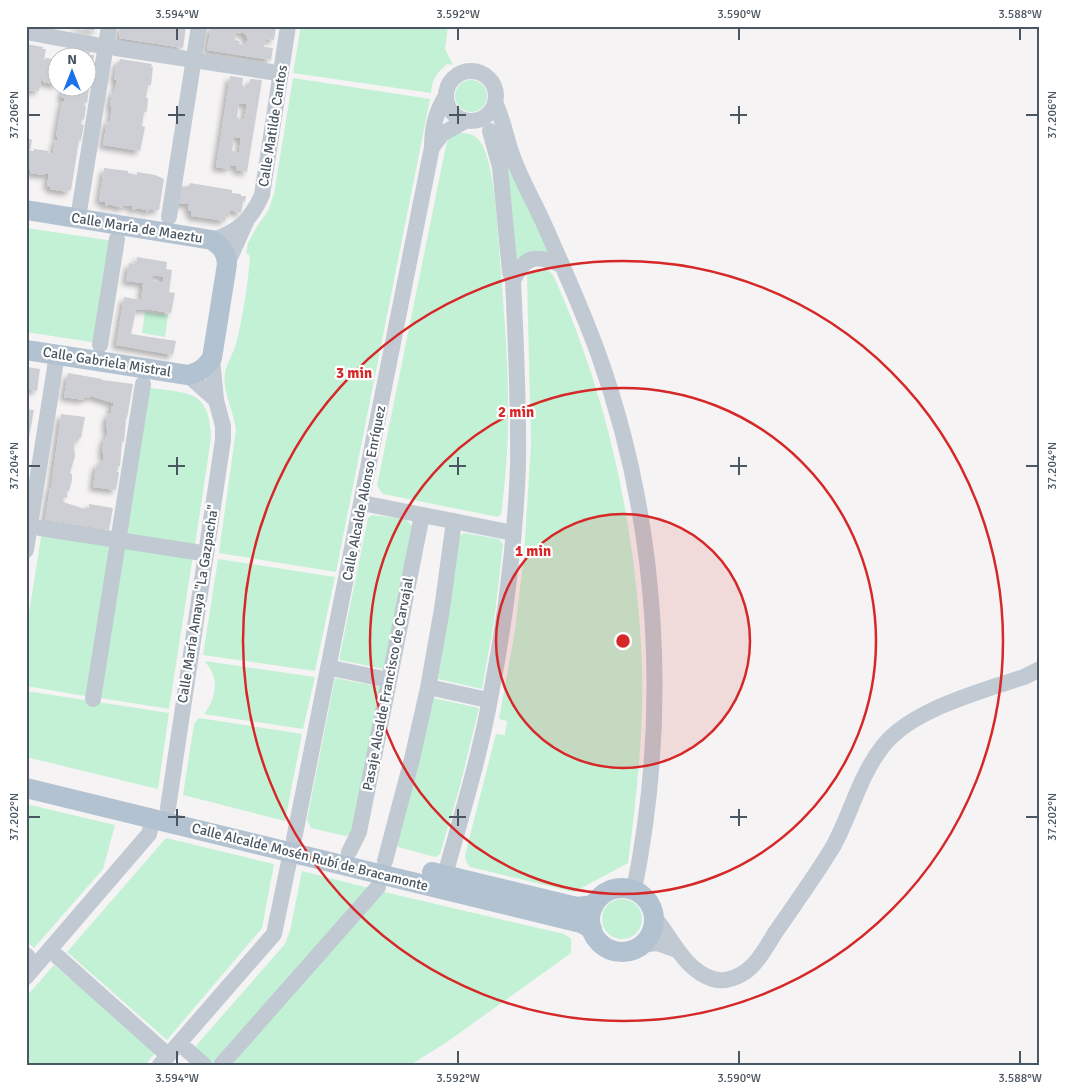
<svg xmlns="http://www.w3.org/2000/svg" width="1066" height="1091" viewBox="0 0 1066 1091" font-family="Signika,sans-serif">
  <defs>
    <filter id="shadow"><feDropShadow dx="-4" dy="4" stdDeviation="2.5" flood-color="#0004"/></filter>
  </defs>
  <rect width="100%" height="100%" fill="#f5f3f3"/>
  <g fill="#c3f1d5">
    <path d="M301,26H448L445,49L453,65L447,64C437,73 432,79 431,93L293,73Z"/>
    <path d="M293,78L430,99L336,572L219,553L236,430C234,411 222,391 225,373C227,363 233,354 236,344C243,316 248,285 250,256L246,253L248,243L256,228L268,211L274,194Z"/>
    <circle cx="471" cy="96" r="16"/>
    <path d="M458,133C466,133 473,133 479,140C494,157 497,223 499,247C504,314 511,384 507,452C506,470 504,489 502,508L501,515L498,517L383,494L377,486L447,141L451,136Z"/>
    <polygon points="503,155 552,256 512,272"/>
    <polygon points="26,228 114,241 98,343 26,332"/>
    <path d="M539,269L548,270L553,275C609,398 637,532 642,667C644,733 636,799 628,863L574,892L470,867L466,861L465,855L496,734L505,735L507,721L499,719L515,631L524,554L531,444L527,276L532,271Z"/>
    <polygon points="145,312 168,315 165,337 142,333"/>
    <path d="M145,387C186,394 210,387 211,438L195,545L121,538Z"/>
    <polygon points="372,515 406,519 413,528 384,669 339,660 368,518"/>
    <polygon points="42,531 115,543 91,697 26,686 26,632"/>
    <polygon points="464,533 499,539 503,544 494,621 482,689 438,679 458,537"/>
    <polygon points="119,547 193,555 169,709 95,697"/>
    <polygon points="218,559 335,577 315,671 203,655"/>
    <path d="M205,661L315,677L303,729L204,714C212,705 218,687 213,675C212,670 207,665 205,661Z"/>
    <polygon points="335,678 381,687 353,829 350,834 345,836 311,828 307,820"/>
    <polygon points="26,691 169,713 158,789 26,757"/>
    <polygon points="433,698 479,708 460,786 440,854 435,857 398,847 397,840"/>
    <polygon points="199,718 302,734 285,821 183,795 194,724"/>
    <polygon points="26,804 115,825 103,869 34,948 26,941"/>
    <polygon points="166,838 274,864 262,928 167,1040 67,952"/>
    <polygon points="302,871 369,888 212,1065 194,1048 285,944 290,931"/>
    <polygon points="380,891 564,934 571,939 571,953 447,1042 410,1065 237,1065 233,1061"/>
    <circle cx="622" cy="919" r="20"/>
    <polygon points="54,965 156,1052 145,1065 26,1065 26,997"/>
  </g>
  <g fill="#cdcfd5" fill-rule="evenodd" filter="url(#shadow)">
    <polygon points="76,26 98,26 98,29 94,29 94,31 75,28"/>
    <polygon points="121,26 186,26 183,48 119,38"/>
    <path d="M211,26H219L227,29L228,26L276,27L274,40L266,39L264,47L273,48L271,60L207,50ZM236,32L244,33V35H246V38H248L245,45L239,44L240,41L235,40Z"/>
    <polygon points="26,44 43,47 43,49 46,49 44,60 46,58 58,60 58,85 43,82 43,81 41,80 39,91 26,90"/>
    <polygon points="73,50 90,52 89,55 94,55 87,103 85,102 84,106 86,106 84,120 82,119 81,124 84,125 81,140 79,140 71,190 68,190 68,192 50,189 51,187 47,186 49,174 45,174 45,175 30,173 30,170 26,170 26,137 32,140 30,151 34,151 34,149 48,151 48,153 53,154 55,140 57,140 58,137 56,136 62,102 64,101 64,98 61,97 63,88 88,88 88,58 68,58 69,51 72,52"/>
    <polygon points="120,59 152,64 151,67 153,67 151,85 148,85 146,98 148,98 147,110 146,112 144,112 142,126 145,127 140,151 103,145 107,121 110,121 112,107 110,107 112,92 114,93 117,80 114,79 117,62 119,62"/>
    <path d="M230,76L243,78L242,85L244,86V88H247V86H249L250,79L262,80L247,172L236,170L237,166L230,165L229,169L216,167ZM239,103L247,104L244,118H242V121L239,120V118L237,117ZM234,137L241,138L239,152H237V154H234V151H232Z"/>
    <polygon points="104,168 128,171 128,173 137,175 137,172 155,175 164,179 159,210 149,210 149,212 146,211 146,210 136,208 135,210 132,209 133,206 123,205 123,208 108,204 108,206 105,205 105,202 99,201"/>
    <polygon points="190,183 232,190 232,193 241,194 241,196 246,196 245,202 243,201 241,213 230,210 229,217 225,216 225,221 191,216 191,211 188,211 189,204 179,204 179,187 189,186"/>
    <path d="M137,257L167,262L166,269L172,270L169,292L175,293L171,313L145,309L136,310L131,334L176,341L173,355L116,345L124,297L141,300L143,283L126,281L129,263L136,264ZM153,275L164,277L163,283L153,281Z"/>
    <polygon points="26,367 40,369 37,391 26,389"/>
    <polygon points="68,373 102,379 102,380 133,384 127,418 126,418 124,442 122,441 120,466 118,466 117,472 119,472 116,490 93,487 96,466 103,460 104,455 102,451 104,439 105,439 108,431 106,428 107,415 111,413 111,406 113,406 113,403 91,396 88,398 84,398 84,400 64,397"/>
    <polygon points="26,409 34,410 27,448 26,447"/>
    <polygon points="61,414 85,417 81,438 79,438 78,442 76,441 74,444 75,456 70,473 72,474 72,480 69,491 67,491 67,498 64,497 63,502 85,509 85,507 89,508 89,504 113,508 109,530 45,520 50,488 51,488"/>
  </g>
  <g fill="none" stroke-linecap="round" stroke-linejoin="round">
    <g stroke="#c1cad2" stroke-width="16">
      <polyline points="26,32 96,45"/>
      <polyline points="116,48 271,72"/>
      <circle cx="471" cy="96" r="25"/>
      <path d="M495,103C504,120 506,140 513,157C521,180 534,202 544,224C563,267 582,309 598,353C659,523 670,713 634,890"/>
      <polyline points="432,147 442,134 465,121"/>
      <polyline points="169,217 199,26"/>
      <polyline points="78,218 109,26"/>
      <path d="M212,240C239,232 251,219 262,195L288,26"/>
      <polyline points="227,264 246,222"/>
      <path d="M513,281C524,254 538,255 562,265"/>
      <polyline points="100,345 117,239"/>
      <polyline points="188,375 216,400"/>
      <polyline points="362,503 513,533"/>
      <polyline points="40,528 196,552"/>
      <polyline points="26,550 57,355"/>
      <polyline points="336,669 384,679"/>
      <polyline points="433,688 483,699"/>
      <polyline points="93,699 143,384"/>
      <polyline points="168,808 223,440 223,426 216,400 212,358"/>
      <path d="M294,839L432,147C432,128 436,111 446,96"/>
      <polyline points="349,852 359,832 422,515"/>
      <polyline points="385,861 412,759 428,688 442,609 454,521"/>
      <path d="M445,875C461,817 479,759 490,699C505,623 515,544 518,466C519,405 516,343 513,281L510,272L500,167L490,131"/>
      <path d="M654,917C673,939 684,970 713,979C726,983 742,976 751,967C761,958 768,944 775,933C795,904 816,875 834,845C851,813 860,775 883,746C911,710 981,691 1024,677L1040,669"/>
      <polyline points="641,945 657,943 677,950"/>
      <polyline points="26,955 28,957"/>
      <polyline points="58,957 162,1050"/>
      <polyline points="26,977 149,834 153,819"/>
      <polyline points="187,1050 204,1065"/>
      <polyline points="160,1065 274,934 291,852"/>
      <polyline points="221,1065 378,887"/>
    </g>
    <g stroke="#b3c2d1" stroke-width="20">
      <path d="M26,210L212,240C222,247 226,252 227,264L212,358C205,368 200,372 188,375L26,350"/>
      <polyline points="26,788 581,923 592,929"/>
      <polyline points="432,872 577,907 594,905"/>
      <circle cx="622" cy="920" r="32"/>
    </g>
  </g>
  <path fill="none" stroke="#4a5661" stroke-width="2" d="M177,28V40M458,28V40M739,28V40M1020,28V40M177,106V124M458,106V124M739,106V124M28,115H40M168,115H185M449,115H466M730,115H747M1026,115H1038M177,457V475M458,457V475M739,457V475M28,466H40M168,466H185M449,466H466M730,466H747M1026,466H1038M177,809V826M458,809V826M739,809V826M28,817H40M168,817H185M449,817H466M730,817H747M1026,817H1038M177,1051V1064M458,1051V1064M739,1051V1064M1020,1051V1064"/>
  <circle cx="623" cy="641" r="127" fill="#d62828" fill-opacity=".12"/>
  <g fill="none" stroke="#d62828" stroke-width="2.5">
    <circle cx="623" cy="641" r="127"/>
    <circle cx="623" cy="641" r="253"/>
    <circle cx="623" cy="641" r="380"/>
  </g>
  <g text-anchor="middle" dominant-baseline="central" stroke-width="4.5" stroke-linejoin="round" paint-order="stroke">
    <g font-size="14" fill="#4a5661" stroke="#fff">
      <text transform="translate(273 126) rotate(-81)">Calle Matilde Cantos</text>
      <text transform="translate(137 228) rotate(9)">Calle María de Maeztu</text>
      <text transform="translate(107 362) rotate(9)">Calle Gabriela Mistral</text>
      <text transform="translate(364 493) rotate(-79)">Calle Alcalde Alonso Enríquez</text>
      <text transform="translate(198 604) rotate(-81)">Calle María Amaya "La Gazpacha"</text>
      <text transform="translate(388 684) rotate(-79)">Pasaje Alcalde Francisco de Carvajal</text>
      <text transform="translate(310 857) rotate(14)">Calle Alcalde Mosén Rubí de Bracamonte</text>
    </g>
  </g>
  <circle cx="623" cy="641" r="8" fill="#d62828" stroke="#fff" stroke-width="2.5"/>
  <g font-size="15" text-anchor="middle" font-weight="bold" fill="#d62828" stroke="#fff" stroke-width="4.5" stroke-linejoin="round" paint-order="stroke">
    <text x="354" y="378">3 min</text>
    <text x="516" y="417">2 min</text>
    <text x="533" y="556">1 min</text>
  </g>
  <rect width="1066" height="1091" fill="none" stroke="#ffffff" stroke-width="55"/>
  <g transform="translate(72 72)"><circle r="24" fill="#ffffff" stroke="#b7bbc0"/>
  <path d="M0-4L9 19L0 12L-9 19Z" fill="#1a73e8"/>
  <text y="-8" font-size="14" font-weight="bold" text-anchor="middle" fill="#4a5661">N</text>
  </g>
  <rect x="28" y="28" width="1010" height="1036" fill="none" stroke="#4a5661" stroke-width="2"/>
  <g font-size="12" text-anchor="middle" fill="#4a5661">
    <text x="177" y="18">3.594°W</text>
    <text x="458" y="18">3.592°W</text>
    <text x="739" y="18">3.590°W</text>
    <text x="1020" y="18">3.588°W</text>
    <text transform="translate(14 115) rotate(-90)" y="4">37.206°N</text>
    <text transform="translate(1052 115) rotate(-90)" y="4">37.206°N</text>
    <text transform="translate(14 466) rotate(-90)" y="4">37.204°N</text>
    <text transform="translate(1052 466) rotate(-90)" y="4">37.204°N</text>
    <text transform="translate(14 817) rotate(-90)" y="4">37.202°N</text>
    <text transform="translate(1052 817) rotate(-90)" y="4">37.202°N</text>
    <text x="177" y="1082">3.594°W</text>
    <text x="458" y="1082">3.592°W</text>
    <text x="739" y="1082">3.590°W</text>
    <text x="1020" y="1082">3.588°W</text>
  </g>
</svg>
